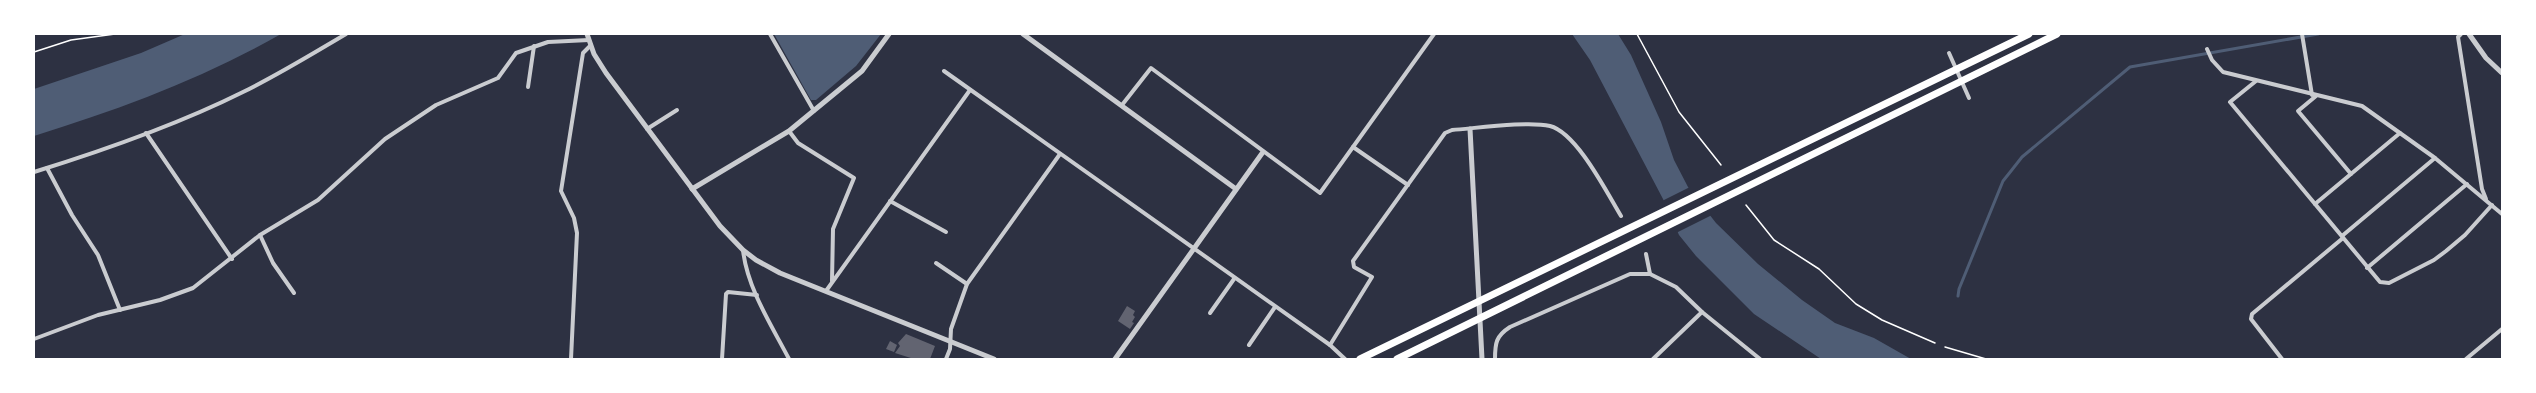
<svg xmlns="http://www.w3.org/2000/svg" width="2536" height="393" viewBox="0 0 2536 393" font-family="Signika,sans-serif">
  <rect width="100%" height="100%" fill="#2d3142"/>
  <g fill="#4f5d75">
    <path d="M185,34H281C202,79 120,109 34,136V89L141,53Z"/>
    <polygon points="774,34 881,34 856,66 816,100 811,100"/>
    <polygon points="1572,34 1618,34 1631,55 1661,122 1674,160 1688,187 1716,223 1758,264 1802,300 1835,323 1874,338 1911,359 1821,359 1754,314 1696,256 1679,235 1663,199 1590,60"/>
  </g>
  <polygon fill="#2d3142" points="1690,187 1712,215 1676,233 1662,201"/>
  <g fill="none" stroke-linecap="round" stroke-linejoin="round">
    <polyline stroke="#4f5d75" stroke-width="3" points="1958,296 1959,289 2003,181 2011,171 2022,157 2130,67 2318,34"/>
  </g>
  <g fill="#626471">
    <polygon points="1127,306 1135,311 1133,315 1135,317 1132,322 1134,323 1130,329 1118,321"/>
    <polygon points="906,334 935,346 930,359 914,359 895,353 900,346 898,343"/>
    <polygon points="890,341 897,345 894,352 886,349"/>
  </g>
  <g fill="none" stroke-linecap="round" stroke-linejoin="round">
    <g stroke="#fff" stroke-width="1.5">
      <polyline points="1637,34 1679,112 1721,165"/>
      <polyline points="34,52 71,40 115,34"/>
      <polyline points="1746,205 1774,240 1819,269 1856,304 1882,320 1935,343"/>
      <polyline points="1945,347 1986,359"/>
    </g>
    <g stroke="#caccd0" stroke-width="4">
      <polyline points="770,34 814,111"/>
      <polyline points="2302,34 2312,95"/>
      <polyline points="2461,34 2458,37 2482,189 2486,199"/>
      <polyline points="2207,49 2212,60 2223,72 2362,106 2435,158 2502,214"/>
      <polyline points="1949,53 1969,98"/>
      <polyline points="944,71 1330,345 1345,359"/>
      <polyline points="2256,81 2230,102 2380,282 2389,283 2434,260 2446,251 2465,235 2492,205"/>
      <polyline points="528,87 534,46"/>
      <polyline points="2316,96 2298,111 2351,174"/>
      <polyline points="1122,105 1151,68 1320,193 1434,34"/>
      <polyline points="647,129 677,110"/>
      <polyline points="789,131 798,143 854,178 833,229 832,281"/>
      <polyline points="146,133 232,259"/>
      <polyline points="1353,147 1408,185"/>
      <polyline points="47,168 72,215 98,255 120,310"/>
      <path d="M34,172C105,150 177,125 243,92C278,75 312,54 346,34"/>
      <polyline points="890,201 946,232"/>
      <polyline points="2315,204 2400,133"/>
      <polyline points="260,235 273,263 294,293"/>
      <polyline points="2342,236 2435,158"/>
      <path d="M743,250C747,288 772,326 789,359"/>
      <polyline points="1646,254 1650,274"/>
      <polyline points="936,263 967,284"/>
      <polyline points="2367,268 2467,184"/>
      <polyline points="826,291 970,90"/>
      <polyline points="1210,313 1234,279"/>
      <polyline points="34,339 98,315 160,300 193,288 260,235 318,200 385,139 436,105 498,78 516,53 548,42 589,40"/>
      <polyline points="1249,345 1275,307"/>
      <path d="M1330,345L1372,277L1354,267L1353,261L1445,133L1452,130C1478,128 1528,121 1550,126C1577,133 1607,193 1621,216"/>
      <polyline points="571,359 577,233 574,218 561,191 583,53 591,45"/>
      <polyline points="722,359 726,294 728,292 757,295"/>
      <polyline points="946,359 950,349 951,329 967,284 1060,154"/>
      <path d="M1495,359C1495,343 1496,336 1510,327L1630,274H1650L1676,287L1702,312L1760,359"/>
      <polyline points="1653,359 1702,312"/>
      <polyline points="2282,359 2251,319 2252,314 2343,238"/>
      <polyline points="2466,359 2502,329"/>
    </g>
    <g stroke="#caccd0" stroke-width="5">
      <polyline points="587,34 594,54 606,73 720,226 743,250 756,260 780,273 994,359"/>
      <polyline points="1023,34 1236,189"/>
      <polyline points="2469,34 2486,58 2502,73"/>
      <polyline points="1470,129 1482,359"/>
      <polyline points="692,189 789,131 862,71 889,34"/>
      <polyline points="1115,359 1263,152"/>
    </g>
    <g stroke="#fff" stroke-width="7">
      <polyline points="1360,359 2029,34"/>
      <polyline points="1397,359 2057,34"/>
    </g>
  </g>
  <rect width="2536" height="393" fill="none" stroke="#ffffff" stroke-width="70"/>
</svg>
